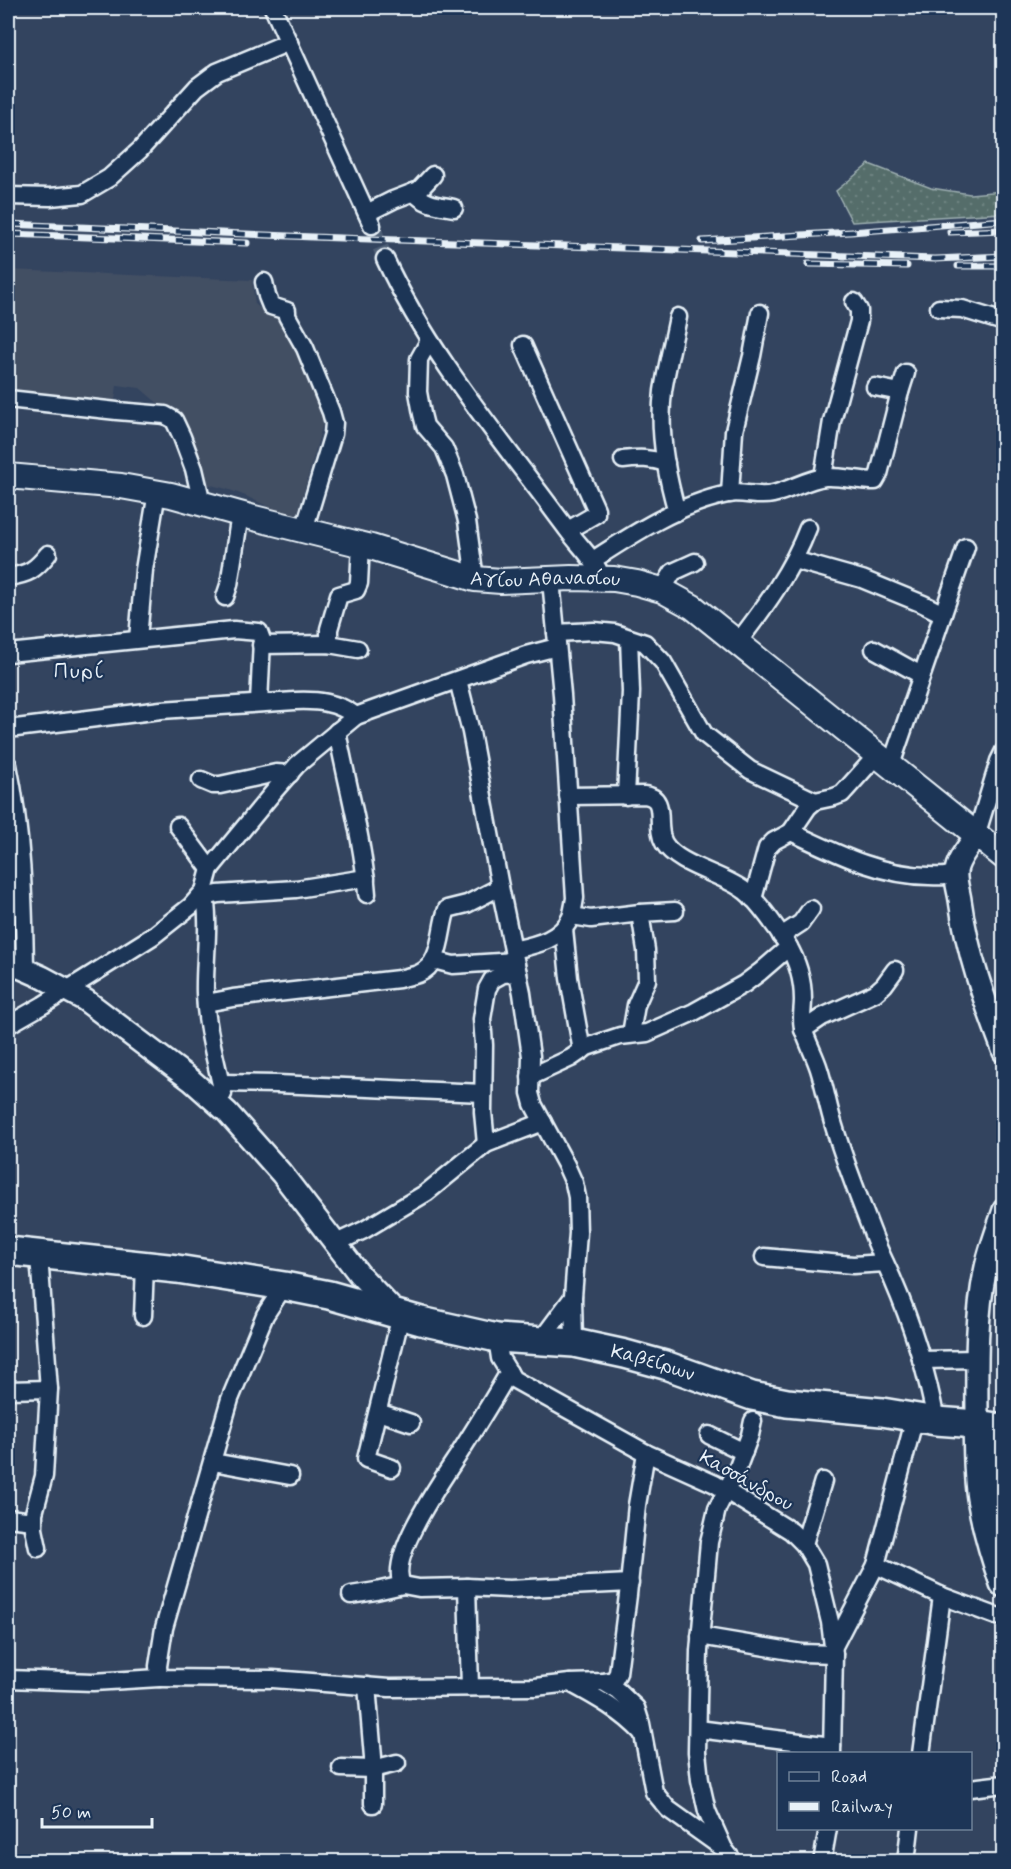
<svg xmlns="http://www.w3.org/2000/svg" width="1011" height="1869" viewBox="0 0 1011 1869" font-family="Mynerve,sans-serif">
  <defs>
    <pattern id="grass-dots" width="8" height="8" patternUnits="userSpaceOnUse" patternTransform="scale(1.5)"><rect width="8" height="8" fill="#546d6a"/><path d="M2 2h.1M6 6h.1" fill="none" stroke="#6d8280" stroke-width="1.8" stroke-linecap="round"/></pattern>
  </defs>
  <rect width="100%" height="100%" fill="#33445f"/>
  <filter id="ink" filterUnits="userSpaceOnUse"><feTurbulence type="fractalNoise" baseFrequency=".0167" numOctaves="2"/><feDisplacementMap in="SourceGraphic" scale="12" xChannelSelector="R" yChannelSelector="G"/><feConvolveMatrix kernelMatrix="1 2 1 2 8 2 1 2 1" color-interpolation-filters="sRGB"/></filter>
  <g filter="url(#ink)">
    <polygon fill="#434f64" points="8,270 252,280 255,304 261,309 282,317 322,411 323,423 296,520 246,496 227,489 195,481 174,417 140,388 117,385 114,409 8,395"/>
    <polygon fill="url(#grass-dots)" stroke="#9eafb1" stroke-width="1.5" points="869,164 931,188 970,194 1003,191 1003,213 852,222 836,191"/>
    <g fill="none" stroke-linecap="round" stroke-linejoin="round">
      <polyline stroke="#4e5e76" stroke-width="16" stroke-dasharray="16 8" stroke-linecap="butt" points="372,225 385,259"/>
      <g stroke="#e8f1f8" stroke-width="21">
        <g id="minor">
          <polyline points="273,8 372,225"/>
          <path d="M414,192C425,205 438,205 454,208"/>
          <polyline points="8,196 50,197 82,194 109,178 140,150 197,87 217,72 289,42"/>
          <polyline points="367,213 393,200 419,190 433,175"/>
          <path d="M385,259C424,343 481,415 537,489C547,502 557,516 567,529C577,543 589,554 598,569"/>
          <polyline points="264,282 267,296 271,306 287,311 287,316 305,348 331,412 334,423 333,434 304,530"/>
          <polyline points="939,308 962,309 1004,322"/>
          <polyline points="429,341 419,359 418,392 422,414 425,426 444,448 455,475 467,521 475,579"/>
          <polyline points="523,345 596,509 596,514 568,530"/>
          <polyline points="875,387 900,392"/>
          <polyline points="8,399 117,411 165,415 174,420 182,437 194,469 202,503"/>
          <path d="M623,460C639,458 651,458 666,463"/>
          <polyline points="823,477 832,421 859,321 859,310 854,302"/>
          <polyline points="730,494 734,431 752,356 760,313"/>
          <path d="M677,512C666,474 658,432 663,391C667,366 673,342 678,317"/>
          <path d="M593,560C633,534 679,504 728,494C743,491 758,498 773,494C791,490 808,479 825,477C843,476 859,481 875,481L879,474L900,392L906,373"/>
          <polyline points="794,560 862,579 923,604 943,614"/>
          <path d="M8,577C29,574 35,570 48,554"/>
          <polyline points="662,590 673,572 695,562"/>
          <polyline points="225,597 229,585 240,514"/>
          <polyline points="556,633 594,631 615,633 645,643 663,662 704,734 750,770 815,801"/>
          <polyline points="138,639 144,570 157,492"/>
          <path d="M738,642C765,607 792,570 808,528"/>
          <polyline points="329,644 329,629 339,595 356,590 359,583 361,544"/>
          <polyline points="261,645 329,644 358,649"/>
          <polyline points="874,649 921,675"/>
          <polyline points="8,653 234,630 259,632 262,640 259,703"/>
          <polyline points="458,680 471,732 500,887 522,993 531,1056 530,1093 533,1104 566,1165 574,1183 577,1197 578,1233 573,1297 574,1343"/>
          <path d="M8,729L161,710L295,701C317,700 337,702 356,716"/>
          <path d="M337,731C347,785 363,839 367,894"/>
          <path d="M8,765C22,832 24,901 25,969"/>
          <polyline points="891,765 966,547"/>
          <polyline points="201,780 213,785 220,785 276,773 290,774"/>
          <path d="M568,796L644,795C669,797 654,826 664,843C678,866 724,874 745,891C758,901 778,930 787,944C798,962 803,979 803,1000C803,1011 800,1021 804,1031C808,1044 815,1056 819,1069C825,1088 828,1107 834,1126C845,1163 860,1201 874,1237C879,1251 886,1264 892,1278C912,1324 927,1372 936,1421"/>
          <polyline points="626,796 631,692 629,638"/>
          <polyline points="178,826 210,869"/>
          <path d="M791,832C834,852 880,876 929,876C940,876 947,878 956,871"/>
          <polyline points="976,836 999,761 1004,751"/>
          <path d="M204,891C211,922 204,961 205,993C206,1028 216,1060 223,1094"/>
          <polyline points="205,897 218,894 296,889 366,878"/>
          <polyline points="753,899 767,848 774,841 791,832 808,807 815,801 834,797 842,794 877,755"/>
          <polyline points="572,916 591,919 640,913 675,911"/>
          <polyline points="564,929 569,978 582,1051"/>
          <polyline points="781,936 801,923 811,909"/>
          <path d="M513,950C535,945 561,940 571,917C573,911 574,904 575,898L562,695L551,580"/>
          <polyline points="434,960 453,965 515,961"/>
          <path d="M206,1003L233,998L399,979C405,977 412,976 418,974C443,964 439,930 447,909L467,904L500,887"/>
          <polyline points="8,1025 43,1005 153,936 191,906 204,891 210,869 276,789 297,765 356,716 526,655 557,647"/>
          <polyline points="803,1030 822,1017 875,993 884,985 895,970"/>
          <polyline points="631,1034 636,1005 647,980 646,950 640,913"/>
          <polyline points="530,1077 571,1058 587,1047 620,1036 647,1033 694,1012 744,984 760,972 789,947"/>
          <polyline points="221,1083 277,1084 483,1093"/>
          <polyline points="486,1144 483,1112 484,1045 482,1019 487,989 492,980 503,974 518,973"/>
          <polyline points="336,1243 364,1230 426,1193 486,1144 543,1122"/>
          <polyline points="764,1257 853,1265 885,1263"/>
          <polyline points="284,1286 265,1315 230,1399 164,1628 158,1666 159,1678 273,1679 389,1688 535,1687 570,1683 603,1682 614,1680 618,1673 628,1595 637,1505 646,1453"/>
          <polyline points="143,1316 145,1266"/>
          <polyline points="497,1338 500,1358 513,1379 646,1453 715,1484 791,1531 804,1544 816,1564 830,1622 834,1654 832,1754"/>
          <polyline points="541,1340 573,1297"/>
          <polyline points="921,1360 977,1359"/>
          <path d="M509,1372C493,1400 476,1427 459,1454C444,1477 385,1560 403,1585L419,1588L467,1587L509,1589L630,1583"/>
          <polyline points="8,1390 49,1389"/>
          <polyline points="378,1412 411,1423"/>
          <polyline points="709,1435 744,1452"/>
          <polyline points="213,1462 290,1476"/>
          <polyline points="392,1468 366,1459 401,1315"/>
          <polyline points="8,1518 34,1521"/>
          <polyline points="804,1544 823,1481"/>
          <polyline points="38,1548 34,1529 34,1513 44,1476 49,1389 39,1256"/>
          <polyline points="876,1565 942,1596 996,1616 1004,1617"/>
          <polyline points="467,1587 470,1687"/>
          <polyline points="351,1595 376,1591 403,1585"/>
          <polyline points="700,1636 802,1653 834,1654"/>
          <polyline points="833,1648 876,1565 915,1417"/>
          <polyline points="8,1679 93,1682 159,1678"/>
          <polyline points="603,1682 618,1691 636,1708 641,1724 654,1792 668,1809 724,1849"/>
          <path d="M570,1683C596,1697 623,1712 642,1733"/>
          <polyline points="367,1686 373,1757 373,1804"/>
          <polyline points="698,1729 832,1746"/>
          <polyline points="921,1754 942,1596"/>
          <polyline points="341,1768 373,1769 397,1763"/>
          <polyline points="970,1788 1004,1784"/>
          <polyline points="734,1862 724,1849 707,1811 700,1780 697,1752 699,1651 709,1542 714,1522 717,1509 738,1467 750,1435 753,1421"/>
          <polyline points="822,1862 828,1828"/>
          <polyline points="906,1862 910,1828"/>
        </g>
      </g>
      <g stroke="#e8f1f8" stroke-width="26">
        <g id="tertiary">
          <path d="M976,836C969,846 957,860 956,872C955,881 959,892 960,900C967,953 985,1002 1004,1052"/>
          <polyline points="8,962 42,977 85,1000 191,1080 227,1112 282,1174 359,1274 397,1314"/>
          <path d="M977,1424C977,1374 975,1321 985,1272C989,1251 997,1231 1004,1210"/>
        </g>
      </g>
      <g stroke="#e8f1f8" stroke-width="28">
        <g id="secondary">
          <path id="s1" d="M8,476L121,486L171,495L254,518L371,547L475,579L501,581L571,578L614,579L637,583L662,590L693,607L1004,857"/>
        </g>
      </g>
      <g stroke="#e8f1f8" stroke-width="32">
        <g id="primary">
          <path id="s2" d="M8,1251L177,1269L284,1286L329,1295L421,1321L497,1338L574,1343L625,1354L665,1365L752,1396L787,1403L882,1412L936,1421L977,1424L1003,1428L1001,1458L986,1522"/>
          <path d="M977,1424C978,1448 977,1473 981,1498C986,1527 994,1555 1004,1583"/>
        </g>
      </g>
      <use href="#minor" stroke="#1d3557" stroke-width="16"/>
      <use href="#tertiary" stroke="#1d3557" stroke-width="21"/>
      <use href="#secondary" stroke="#1d3557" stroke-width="24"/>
      <use href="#primary" stroke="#1d3557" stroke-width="27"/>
      <g stroke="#e8f1f8" stroke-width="7">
        <g id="rail">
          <polyline points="8,224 313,237 935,259 1004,256"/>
          <polyline points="950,232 1004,230"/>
          <polyline points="8,234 247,243"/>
          <polyline points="702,241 851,232 1004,220"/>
          <polyline points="808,264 907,266"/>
          <polyline points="958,266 1004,266"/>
        </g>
      </g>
      <use href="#rail" stroke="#1d3557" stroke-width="4.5" stroke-dasharray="14" stroke-linecap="butt"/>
    </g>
  </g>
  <g text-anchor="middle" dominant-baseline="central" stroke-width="4.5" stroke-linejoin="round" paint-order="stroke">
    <g font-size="20" fill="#e8f1f8" stroke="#1d3557">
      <text stroke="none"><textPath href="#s1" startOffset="550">Αγίου Αθανασίου</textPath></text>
      <text stroke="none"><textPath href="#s2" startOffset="656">Καβείρων</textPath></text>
      <text transform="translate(746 1481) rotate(29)">Κασσάνδρου</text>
    </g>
    <g font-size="22" letter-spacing="1.5" fill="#e8f1f8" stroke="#1d3557">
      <text x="79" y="672">Πυρί</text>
    </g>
  </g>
  <rect width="1011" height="1869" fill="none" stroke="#1d3557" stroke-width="30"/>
  <rect x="15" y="15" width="981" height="1839" fill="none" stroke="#e8f1f8" stroke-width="2" filter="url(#ink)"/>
  <rect x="777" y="1752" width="195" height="78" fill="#1d3557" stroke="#6e8097" stroke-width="1.5"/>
  <rect x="789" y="1772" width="30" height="9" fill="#1d3557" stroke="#6e8097" stroke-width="1.5"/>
  <text x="831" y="1782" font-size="18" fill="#e8f1f8">Road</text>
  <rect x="789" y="1802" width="30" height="9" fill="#e8f1f8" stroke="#6e8097" stroke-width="1.5"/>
  <text x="831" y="1812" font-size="18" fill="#e8f1f8">Railway</text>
  <path d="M42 1818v9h110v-9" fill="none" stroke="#e8f1f8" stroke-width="3"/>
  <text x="51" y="1818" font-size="18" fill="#e8f1f8" stroke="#1d3557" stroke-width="4.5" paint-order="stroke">50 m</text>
</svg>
